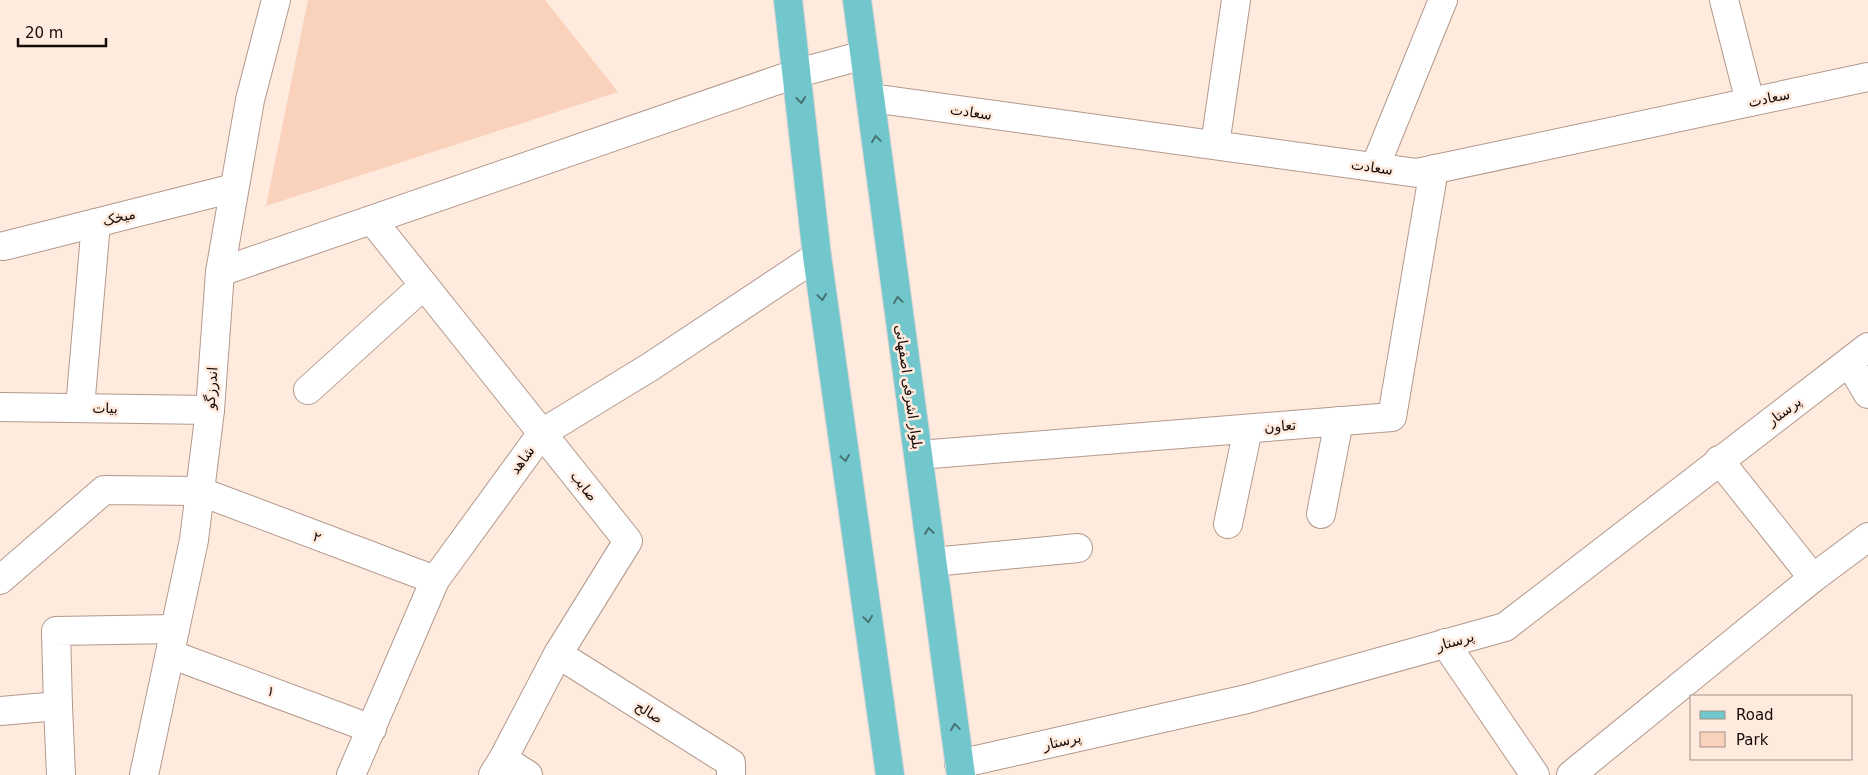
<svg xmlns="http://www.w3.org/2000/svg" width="1868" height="775" viewBox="0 0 1868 775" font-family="'DejaVu Sans','Noto Sans Arabic',sans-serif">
  <rect width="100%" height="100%" fill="#ffeade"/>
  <polygon fill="#fad2bc" points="308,0 545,0 618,92 266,206"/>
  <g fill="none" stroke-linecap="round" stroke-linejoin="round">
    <g stroke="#b2998c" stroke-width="30">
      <g id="street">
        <polyline points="1724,0 1750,102"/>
        <polyline points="871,98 1417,173 1868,77"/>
        <polyline points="1215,145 1236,0"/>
        <polyline points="1375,167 1443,0"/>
        <polyline points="372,220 628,541 558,654 503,759 493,775"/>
        <polyline points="4,246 234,188"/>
        <polyline points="220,272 798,73 864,55"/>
        <polyline points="1849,362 1868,394"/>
        <polyline points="308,390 424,285"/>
        <polyline points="0,407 210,410"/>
        <polyline points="80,408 96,223"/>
        <polyline points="919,455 1392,417 1434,169"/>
        <polyline points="1719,460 1813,578"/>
        <polyline points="1321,514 1339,421"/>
        <polyline points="1228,524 1248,429"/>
        <polyline points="933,562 1078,548"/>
        <polyline points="0,580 104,490 199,491 435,580"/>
        <polyline points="1445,643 1535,775"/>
        <polyline points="170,654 372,729"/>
        <polyline points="558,654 731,763 731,775"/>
        <polyline points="58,706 61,775"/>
        <polyline points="0,711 58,706 56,631 175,629"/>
        <polyline points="503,759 528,775"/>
        <polyline points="144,775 194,540 210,410 220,272 250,100 276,0"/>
        <polyline points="351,775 435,580 542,433 650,367 817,256"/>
        <polyline points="1571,775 1813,578 1868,537"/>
      </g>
    </g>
    <g stroke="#b2998c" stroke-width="30">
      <polyline id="secondary" points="959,764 1247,699 1505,627 1868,347"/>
    </g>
    <g stroke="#d5d3d3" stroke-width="30">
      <g id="primary">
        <polyline points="788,0 817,256 890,775"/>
        <polyline points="857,0 961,775"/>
      </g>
    </g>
    <use href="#street" stroke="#fff" stroke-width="28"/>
    <use href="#secondary" stroke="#fff" stroke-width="28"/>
    <use href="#primary" stroke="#71c7cb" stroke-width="28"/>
  </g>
  <defs><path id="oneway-chevron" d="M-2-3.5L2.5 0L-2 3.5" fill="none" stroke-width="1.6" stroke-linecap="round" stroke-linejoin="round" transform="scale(1.25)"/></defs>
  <g stroke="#487373">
    <use href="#oneway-chevron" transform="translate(801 100) rotate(84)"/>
    <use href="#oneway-chevron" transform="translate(876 139) rotate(-98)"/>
    <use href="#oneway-chevron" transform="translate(822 297) rotate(82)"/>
    <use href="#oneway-chevron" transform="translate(898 300) rotate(-98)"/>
    <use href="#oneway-chevron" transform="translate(845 458) rotate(82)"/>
    <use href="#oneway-chevron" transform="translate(929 531) rotate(-97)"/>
    <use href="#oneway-chevron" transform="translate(868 619) rotate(82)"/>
    <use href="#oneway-chevron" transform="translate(955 727) rotate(-98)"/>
  </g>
  <g text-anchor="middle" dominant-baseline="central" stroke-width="5" stroke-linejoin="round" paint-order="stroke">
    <g font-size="14" fill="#150c08" stroke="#ffeade">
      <text transform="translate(1769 98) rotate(-12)">سعادت</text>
      <text transform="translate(971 112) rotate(8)">سعادت</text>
      <text transform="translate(1372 167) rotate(8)">سعادت</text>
      <text transform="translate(119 217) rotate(-14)">میخک</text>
      <text transform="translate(909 387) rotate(82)">بلوار اشرفی اصفهانی</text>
      <text transform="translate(211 388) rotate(-86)">اندرزگو</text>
      <text transform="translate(105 408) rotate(1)">بیات</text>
      <text transform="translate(1784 411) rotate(-37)">پرستار</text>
      <text transform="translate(1280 426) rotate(-5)">تعاون</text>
      <text transform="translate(522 460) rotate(-54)">شاهد</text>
      <text transform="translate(584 486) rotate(52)">صایب</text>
      <text transform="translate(317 537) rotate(21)">۲</text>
      <text transform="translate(1455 641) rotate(-16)">پرستار</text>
      <text transform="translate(271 691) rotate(20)">۱</text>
      <text transform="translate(649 712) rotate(32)">صالح</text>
      <text transform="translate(1062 741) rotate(-13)">پرستار</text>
    </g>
  </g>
  <rect x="1690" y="695" width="162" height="65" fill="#ffeade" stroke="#a19188"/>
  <rect x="1700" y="711" width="25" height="8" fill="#71c7cb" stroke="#a19188"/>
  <text x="1736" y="720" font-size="15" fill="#150c08">Road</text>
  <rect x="1700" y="732" width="25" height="15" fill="#fad2bc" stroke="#a19188"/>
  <text x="1736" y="745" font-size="15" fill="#150c08">Park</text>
  <path d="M18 38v8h88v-8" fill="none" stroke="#150c08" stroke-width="2.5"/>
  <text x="25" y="38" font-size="15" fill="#150c08" stroke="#ffeade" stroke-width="4" paint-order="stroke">20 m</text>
</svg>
